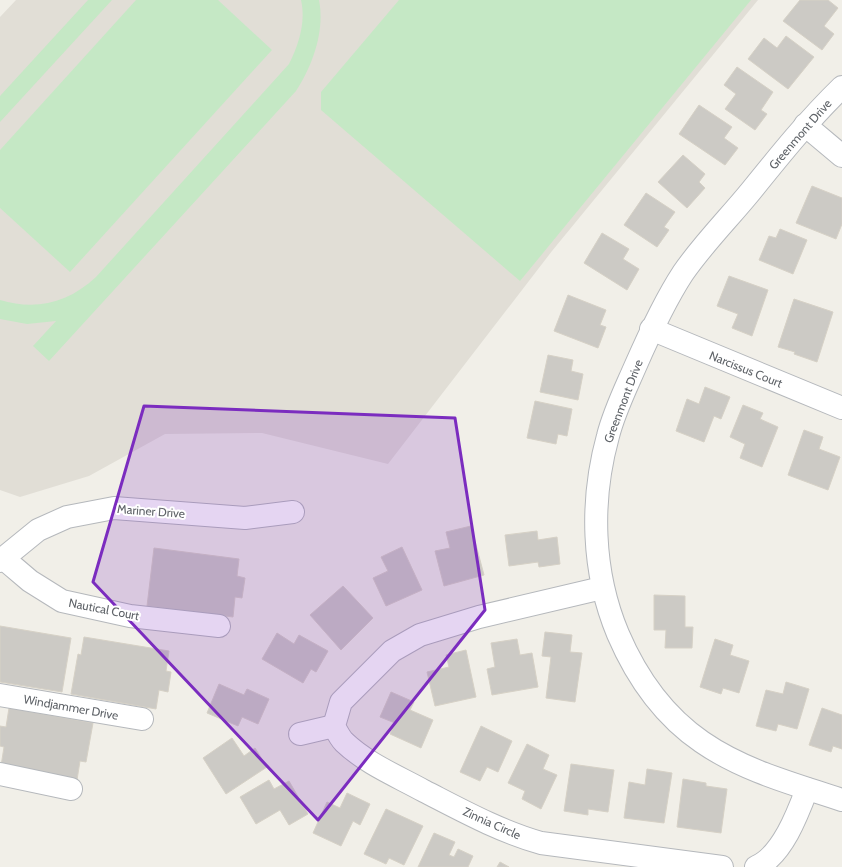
<svg xmlns="http://www.w3.org/2000/svg" width="842" height="867" viewBox="0 0 842 867" font-family="Cabin,sans-serif">
  <rect width="100%" height="100%" fill="#f1efe8"/>
  <polygon fill="#e1ded6" points="16,0 758,0 552,251 388,464 262,433 165,434 89,476 20,497 0,490 0,17"/>
  <g fill="#c5e8c5">
    <polygon points="88,0 112,0 0,122 0,96"/>
    <polygon points="136,0 218,0 272,50 70,272 0,208 0,150"/>
    <path d="M301,0H319C325,31 313,65 296,91L49,361L33,346L56,321L27,324L0,319V300C36,311 68,303 96,277L289,64C299,44 306,22 301,0Z"/>
    <polygon points="399,0 751,0 520,281 321,110 321,92"/>
  </g>
  <g fill="#cccac5" stroke="#d6d1c6">
    <polygon points="800,0 828,0 838,8 824,26 834,34 822,50 783,21"/>
    <polygon points="786,36 814,57 788,89 748,59 764,38 777,48"/>
    <polygon points="737,67 773,92 761,110 767,114 755,130 725,109 736,94 724,85"/>
    <polygon points="699,105 732,127 724,138 738,148 725,165 679,134"/>
    <polygon points="683,155 705,174 699,182 705,188 687,208 658,182"/>
    <polygon points="812,186 842,198 842,224 836,239 796,223"/>
    <polygon points="646,193 675,212 664,227 669,230 657,247 624,225"/>
    <polygon points="780,229 807,240 793,274 759,260 769,236 776,238"/>
    <polygon points="602,233 629,249 623,259 639,269 627,290 584,263"/>
    <polygon points="729,276 768,290 752,336 732,328 738,314 717,306"/>
    <polygon points="568,295 606,310 600,325 606,327 598,348 554,331"/>
    <polygon points="794,299 833,312 817,362 794,354 795,352 778,347"/>
    <polygon points="548,355 573,360 571,371 583,374 578,400 540,392"/>
    <polygon points="705,387 730,397 721,419 714,416 704,442 676,431 687,399 699,404"/>
    <polygon points="535,401 572,409 567,436 558,434 556,444 527,438"/>
    <polygon points="743,405 763,413 760,419 778,427 762,467 740,458 745,444 730,437"/>
    <polygon points="804,430 823,437 819,449 840,457 828,490 788,475"/>
    <polygon points="471,526 484,575 444,586 435,551 450,548 446,532"/>
    <polygon points="537,531 538,540 557,537 560,564 539,567 538,562 509,566 505,535"/>
    <polygon points="402,547 422,590 386,606 373,578 388,571 381,557"/>
    <polygon points="154,548 239,559 237,576 245,578 242,598 235,597 233,617 147,606"/>
    <polygon points="343,586 373,618 341,650 310,615"/>
    <polygon points="654,595 685,596 685,627 693,627 692,648 665,648 666,630 654,630"/>
    <polygon points="0,626 71,638 62,692 0,682"/>
    <polygon points="545,632 572,635 570,652 582,653 575,702 546,698 551,657 542,656"/>
    <polygon points="277,633 294,644 299,635 328,651 316,672 311,669 303,683 262,659"/>
    <polygon points="84,637 169,651 166,671 171,672 168,692 159,690 156,709 71,694 78,654 81,655"/>
    <polygon points="517,639 520,655 532,653 538,687 492,695 487,669 495,667 491,643"/>
    <polygon points="715,639 733,645 730,655 749,661 739,693 723,688 721,694 700,687"/>
    <polygon points="466,650 476,697 435,706 427,672 449,667 446,655"/>
    <polygon points="786,682 809,689 797,729 778,724 776,731 756,726 766,690 783,694"/>
    <polygon points="219,684 244,695 247,689 269,699 258,724 242,717 238,726 207,713"/>
    <polygon points="391,692 414,702 410,710 433,720 421,748 390,734 395,723 380,717"/>
    <polygon points="9,708 93,723 86,762 80,761 77,780 1,766 4,747 0,746 0,726 6,727"/>
    <polygon points="822,708 842,715 842,749 833,746 831,752 809,745"/>
    <polygon points="481,726 512,741 498,772 487,767 480,781 460,772"/>
    <polygon points="232,738 244,756 255,748 267,767 226,794 203,758"/>
    <polygon points="527,744 549,755 543,769 557,775 541,809 522,799 525,791 508,783"/>
    <polygon points="571,764 614,770 608,812 588,809 588,815 564,811"/>
    <polygon points="647,769 672,773 664,823 624,818 629,782 645,785"/>
    <polygon points="683,779 706,783 706,786 727,789 721,833 677,827"/>
    <polygon points="269,780 274,789 289,781 308,814 289,825 280,810 256,824 240,797"/>
    <polygon points="347,793 370,804 360,825 353,821 341,846 313,833 327,802 340,808"/>
    <polygon points="386,809 423,826 404,865 389,858 386,864 364,854"/>
    <polygon points="434,833 455,842 449,855 454,857 458,849 473,856 468,867 418,867"/>
    <polygon points="500,862 509,867 497,867"/>
  </g>
  <g fill="none" stroke-linecap="round" stroke-linejoin="round">
    <g stroke="#b5b8bc" stroke-width="24">
      <g id="minor">
        <path d="M842,87C809,119 780,155 751,191C729,218 703,244 683,273C664,302 649,335 635,367C625,390 614,412 608,436C590,501 592,572 618,634C636,676 664,716 702,742C744,771 794,784 842,800"/>
        <polyline points="805,125 842,156"/>
        <polyline points="651,329 842,408"/>
        <polyline points="3,558 30,581 62,601 130,616 219,626"/>
        <polyline points="0,561 38,530 67,517 114,508 245,518 293,512"/>
        <path d="M602,588L479,617L420,635L392,651L341,702L334,726C337,732 340,738 344,742C367,764 397,776 424,791C463,811 499,831 541,843L722,867"/>
        <polyline points="0,695 142,719"/>
        <polyline points="300,734 334,726"/>
        <polyline points="0,774 71,789"/>
        <path d="M756,867C782,856 798,813 807,789"/>
      </g>
    </g>
    <use href="#minor" stroke="#fff" stroke-width="22"/>
  </g>
  <path fill="#7b2cbf" fill-opacity="0.2" stroke="#7b2cbf" stroke-width="3" stroke-linejoin="round" d="M144,406L455,418L485,610L318,820L93,582Z"/>
  <g text-anchor="middle" dominant-baseline="central" stroke-width="4" stroke-linejoin="round" paint-order="stroke">
    <g font-size="12" fill="#5f6368" stroke="#fff">
      <text transform="translate(800 134) rotate(-49)">Greenmont Drive</text>
      <text transform="translate(746 369) rotate(22)">Narcissus Court</text>
      <text transform="translate(623 401) rotate(-69)">Greenmont Drive</text>
      <text transform="translate(151 511) rotate(4)">Mariner Drive</text>
      <text transform="translate(104 609) rotate(11)">Nautical Court</text>
      <text transform="translate(71 707) rotate(10)">Windjammer Drive</text>
      <text transform="translate(492 823) rotate(24)">Zinnia Circle</text>
    </g>
  </g>
</svg>
